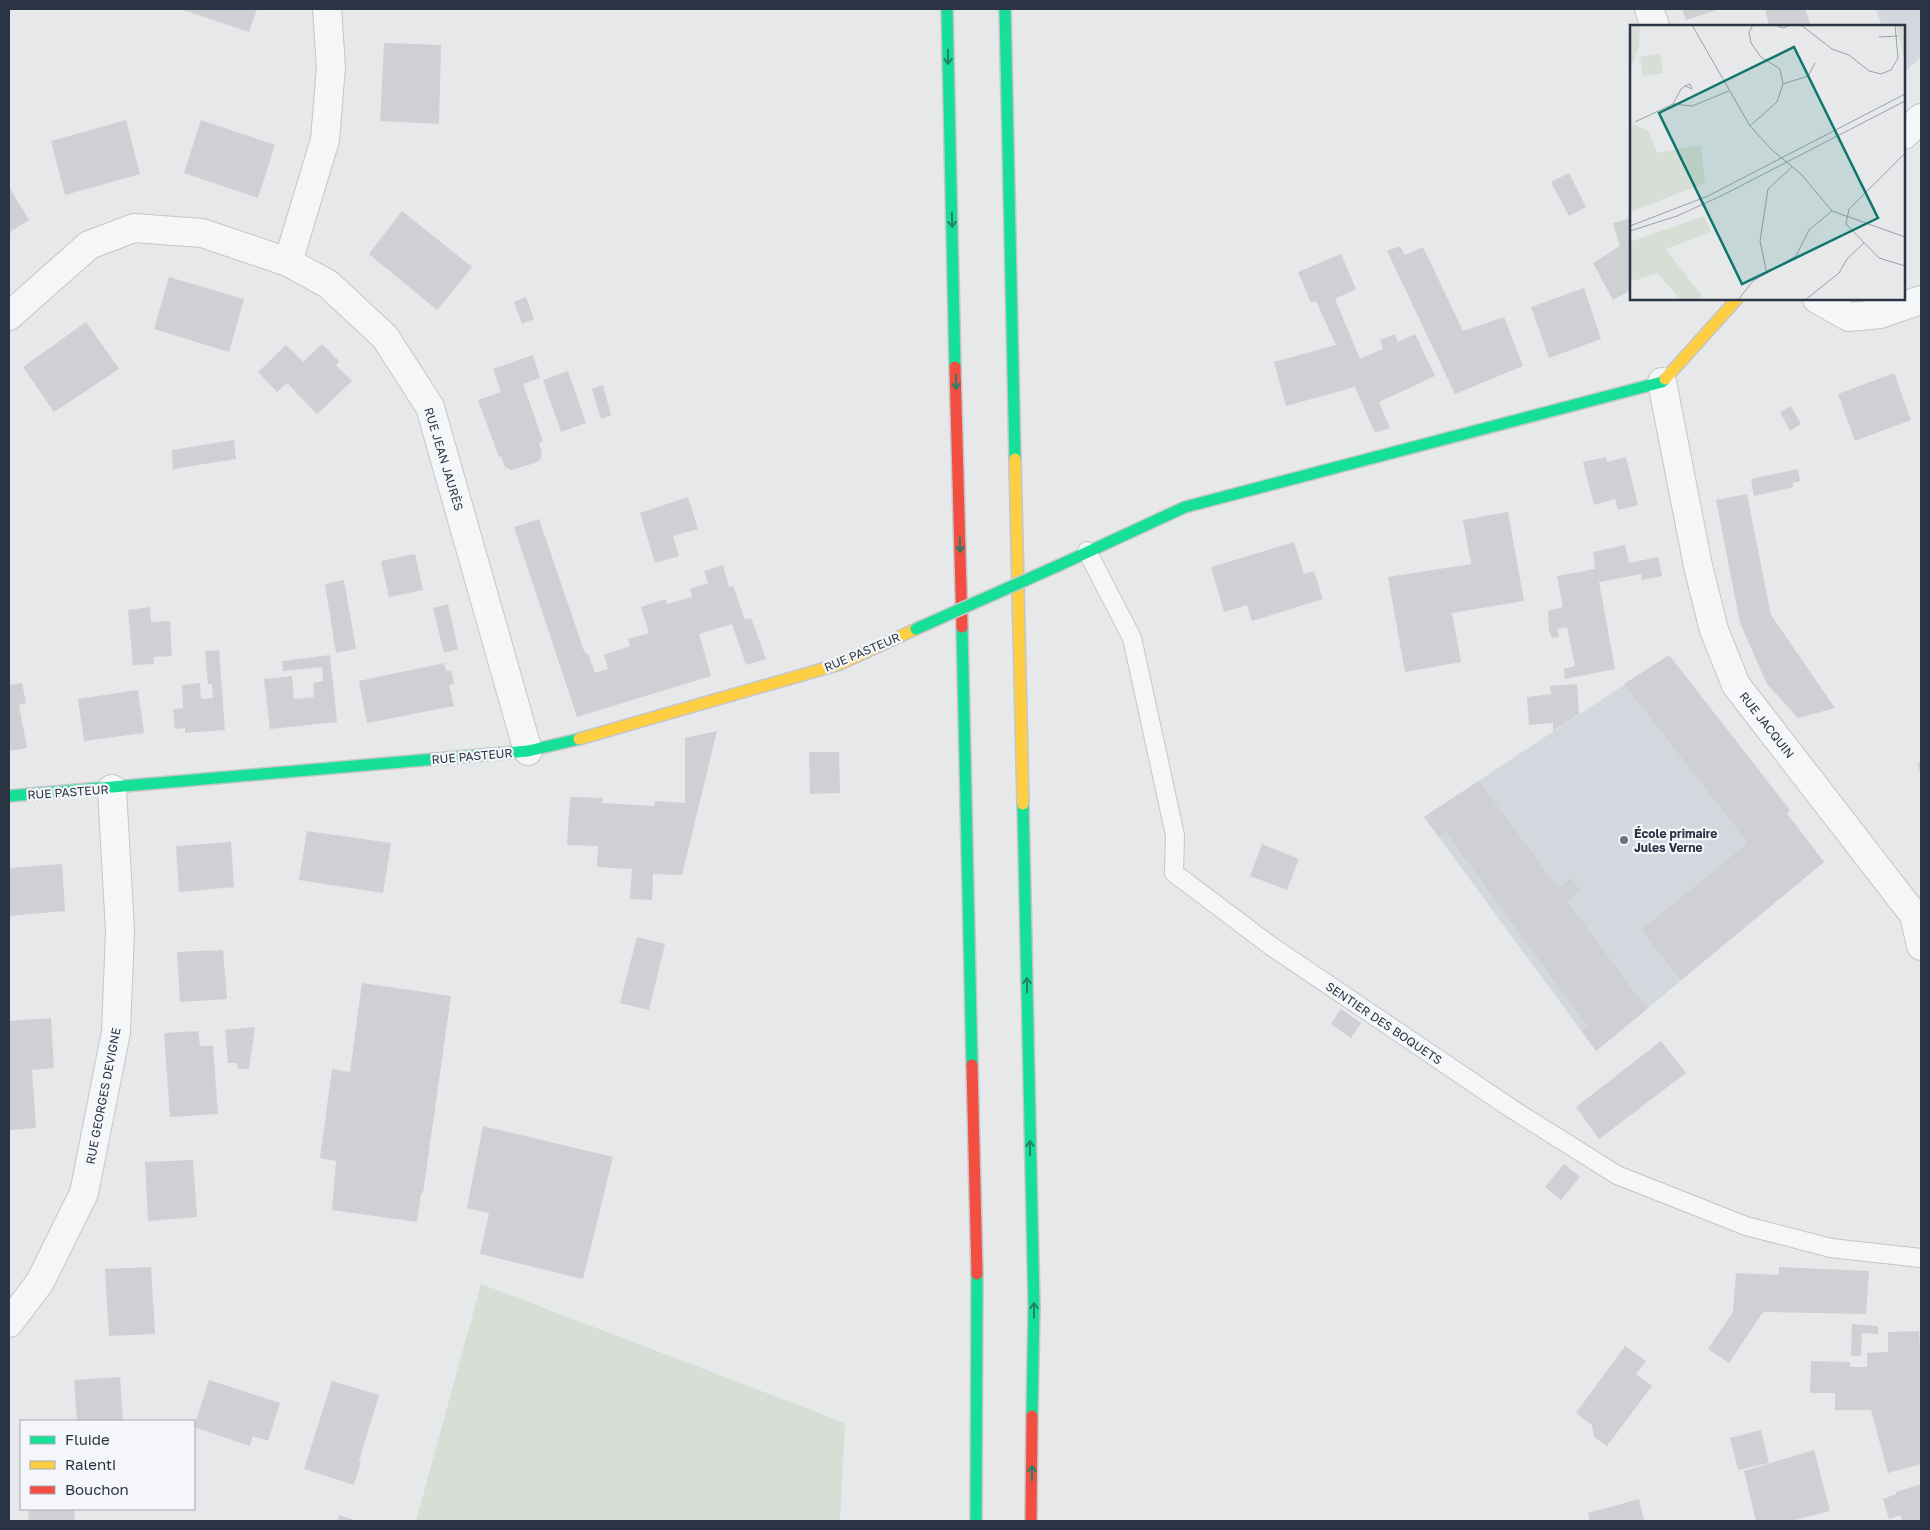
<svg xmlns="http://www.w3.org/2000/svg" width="1930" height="1530" viewBox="0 0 1930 1530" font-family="'Golos Text',sans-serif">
  <rect width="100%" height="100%" fill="#e6e8ea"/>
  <g fill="#d4d7dd">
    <polygon points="1876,9 1921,9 1921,57 1904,73 1904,26 1882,26"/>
    <polygon points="1669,655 1824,862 1596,1051 1424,817"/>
  </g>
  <polygon fill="#d6ded6" points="481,1284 845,1423 840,1521 416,1521"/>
  <g fill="#ced0d3">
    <polygon points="180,9 257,9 249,32"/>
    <polygon points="1682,9 1720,9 1686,20"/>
    <polygon points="1765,9 1805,9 1811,26 1769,26"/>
    <polygon points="384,43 441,45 439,124 380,121"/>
    <polygon points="126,120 140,174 65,195 51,141"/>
    <polygon points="201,120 275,145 258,198 184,173"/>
    <polygon points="1569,173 1586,207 1569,216 1551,182"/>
    <polygon points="9,187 29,220 10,232 11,235 9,236"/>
    <polygon points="402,211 472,267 437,310 369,254"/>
    <polygon points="1631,218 1631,290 1613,300 1593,263 1620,246 1613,223"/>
    <polygon points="1400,246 1405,255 1423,247 1463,331 1504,317 1523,366 1455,394 1387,251"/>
    <polygon points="1341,254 1356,289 1335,299 1360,359 1383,349 1380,340 1395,334 1398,342 1415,334 1435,376 1379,402 1390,428 1375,433 1355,387 1286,406 1274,362 1336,345 1316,301 1311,303 1298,272"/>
    <polygon points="169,277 244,299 229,352 154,329"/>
    <polygon points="1584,288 1601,339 1549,358 1531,307"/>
    <polygon points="526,297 534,319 522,324 514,302"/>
    <polygon points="86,322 119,369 54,412 23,367"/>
    <polygon points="322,344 339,361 336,365 352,381 317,414 287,383 277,392 258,372 286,345 303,362"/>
    <polygon points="533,355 540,378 523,384 543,441 539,443 542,453 540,460 535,463 511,470 505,467 501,456 499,457 478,400 501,392 493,369"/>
    <polygon points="568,371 586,423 561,432 543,380"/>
    <polygon points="1894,373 1911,420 1855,441 1838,394"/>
    <polygon points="603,385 611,415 601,419 592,389"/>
    <polygon points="1791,406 1801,424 1790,431 1780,412"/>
    <polygon points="234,440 236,459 173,469 172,450"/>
    <polygon points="1606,457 1607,462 1626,457 1638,505 1618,510 1615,499 1594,505 1583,462"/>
    <polygon points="1798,469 1800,481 1793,483 1793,487 1754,496 1751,479"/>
    <polygon points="1747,494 1771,615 1835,708 1798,718 1767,684 1740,623 1716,500"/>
    <polygon points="688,497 698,529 673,536 679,556 655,563 640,513"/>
    <polygon points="1508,512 1524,601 1452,613 1461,662 1405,672 1388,577 1471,564 1463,520"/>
    <polygon points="539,519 584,651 589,656 595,673 608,669 604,655 630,646 628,639 649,633 641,607 665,599 667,604 692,597 690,589 708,583 704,571 723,565 729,587 733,586 745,620 751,618 766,659 746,665 732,624 699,634 711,676 577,717 514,527"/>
    <polygon points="1294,542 1304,574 1314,571 1323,599 1252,621 1247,605 1224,612 1211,567"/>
    <polygon points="1625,545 1629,563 1658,557 1662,576 1642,580 1641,574 1599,582 1615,669 1565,679 1564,669 1575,666 1567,627 1557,629 1559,637 1552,638 1549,631 1548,611 1563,607 1557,576 1595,569 1593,552"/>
    <polygon points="415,554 423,590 389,597 381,561"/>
    <polygon points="344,580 356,649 336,653 325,584"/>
    <polygon points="448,604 458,649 444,653 433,608"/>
    <polygon points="150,607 151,622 170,621 172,656 154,657 154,664 133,665 128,610"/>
    <polygon points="219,650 225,730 185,733 185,728 175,729 173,709 183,708 182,685 200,683 201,699 213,698 212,684 208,684 205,651"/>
    <polygon points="330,655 337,722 270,729 264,679 292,676 294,699 314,697 313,683 323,681 322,667 283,671 282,661"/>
    <polygon points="1669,655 1790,810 1786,814 1824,862 1681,980 1641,930 1748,843 1624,684"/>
    <polygon points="444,663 446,671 451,670 454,684 449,685 454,706 367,723 359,681"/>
    <polygon points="22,683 26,703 19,705 27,748 9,751 9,685"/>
    <polygon points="1577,684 1579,714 1553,731 1553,723 1529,725 1527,697 1551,694 1550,686"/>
    <polygon points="138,690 144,733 84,741 78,699"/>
    <polygon points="717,731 682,875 653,874 652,900 630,899 632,869 597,867 598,846 567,845 570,797 603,798 602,803 654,806 655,801 685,803 685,738"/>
    <polygon points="809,752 839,752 840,793 810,794"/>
    <polygon points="1921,761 1921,774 1917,764"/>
    <polygon points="1479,781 1558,888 1571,878 1581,891 1567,901 1647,1009 1596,1051 1582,1031 1588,1027 1446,832 1439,837 1424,817"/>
    <polygon points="307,831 391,843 383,893 299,880"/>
    <polygon points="231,842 234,887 179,892 176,846"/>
    <polygon points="1262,844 1299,859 1287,890 1250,876"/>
    <polygon points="62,864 65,911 9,916 9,868"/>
    <polygon points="637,937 665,944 649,1010 620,1003"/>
    <polygon points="223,950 227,999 180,1002 177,952"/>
    <polygon points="362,983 451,996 423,1193 421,1193 417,1222 332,1210 336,1161 320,1158 332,1069 350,1072"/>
    <polygon points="1341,1009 1361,1023 1351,1038 1331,1024"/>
    <polygon points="51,1018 54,1068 32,1070 36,1128 9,1130 9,1021"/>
    <polygon points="255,1027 249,1069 238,1069 237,1063 228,1063 225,1030"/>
    <polygon points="198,1031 200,1046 213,1046 218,1114 170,1117 164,1033"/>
    <polygon points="1661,1041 1686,1073 1599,1139 1576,1107"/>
    <polygon points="483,1126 613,1157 583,1279 480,1254 489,1213 467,1208"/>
    <polygon points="193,1160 197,1217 148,1221 145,1162"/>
    <polygon points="1564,1164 1580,1177 1561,1200 1545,1187"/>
    <polygon points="151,1267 155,1334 109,1336 105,1269"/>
    <polygon points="1779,1267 1869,1271 1866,1314 1763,1312 1729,1363 1708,1349 1733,1312 1736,1273 1779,1275"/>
    <polygon points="1852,1324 1878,1326 1878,1334 1862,1333 1861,1356 1851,1356"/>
    <polygon points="1919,1331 1921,1373 1921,1464 1888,1473 1871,1410 1835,1410 1835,1393 1810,1393 1811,1361 1850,1362 1850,1367 1867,1367 1867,1353 1888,1352 1888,1332"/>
    <polygon points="1625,1346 1646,1361 1636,1374 1652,1386 1607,1446 1594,1437 1592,1425 1576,1413"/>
    <polygon points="120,1377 123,1421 77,1421 74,1380"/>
    <polygon points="209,1380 280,1403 268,1441 253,1436 250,1446 194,1427"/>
    <polygon points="332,1381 379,1395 359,1461 361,1462 354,1485 304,1469"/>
    <polygon points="1761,1430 1769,1463 1738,1470 1730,1438"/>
    <polygon points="1814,1450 1830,1511 1791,1521 1756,1521 1744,1471"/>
    <polygon points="1921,1484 1921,1521 1902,1521 1901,1515 1889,1519 1883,1499 1896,1494 1896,1492"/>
    <polygon points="1639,1499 1644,1521 1590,1521 1588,1513"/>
    <polygon points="28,1509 74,1509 75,1521 29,1521"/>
    <polygon points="339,1515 357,1521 337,1521"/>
  </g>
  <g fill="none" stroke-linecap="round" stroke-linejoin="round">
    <g stroke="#c4c6c8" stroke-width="20">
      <polyline id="lane" points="1087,551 1132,638 1175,835 1174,873 1271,946 1512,1109 1617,1175 1746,1226 1831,1248 1921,1258"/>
    </g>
    <g stroke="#c4c6c8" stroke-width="30">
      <g id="street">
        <polyline points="1649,9 1655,26"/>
        <polyline points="1904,135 1921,118"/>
        <polyline points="288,262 325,140 331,67 327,9"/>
        <polyline points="1817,299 1849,317 1880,314 1921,300"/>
        <polyline points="9,316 89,245 134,228 202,233 288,262 328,284 385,337 430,407 528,751"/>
        <polyline points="1662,382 1698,566 1714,630 1736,685 1914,915 1921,946"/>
        <polyline points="9,1323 40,1282 84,1193 116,1032 120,931 112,789"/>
      </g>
    </g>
    <g stroke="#c4c6c8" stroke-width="14">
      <g id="fast">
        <polyline points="947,9 955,367"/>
        <polyline points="1005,9 1015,459"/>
        <polyline points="1064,563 1185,507 1662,382 1665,379"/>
        <polyline points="962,627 972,1065"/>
        <polyline points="9,796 528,751 579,739"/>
        <polyline points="1023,804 1034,1306 1032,1416"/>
        <polyline points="976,1521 977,1274"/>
      </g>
    </g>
    <g stroke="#c4c6c8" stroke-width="14">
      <g id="slow">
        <polyline points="1665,379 1737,299"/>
        <polyline points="1015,459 1023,804"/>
        <polyline points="579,739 840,664 916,629"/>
      </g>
    </g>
    <g stroke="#c4c6c8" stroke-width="14">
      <g id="jam">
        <polyline points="955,367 962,627"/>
        <polyline points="972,1065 977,1274"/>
        <polyline points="1031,1521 1032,1416"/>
      </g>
    </g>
    <use href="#lane" stroke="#f5f6f7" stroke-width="18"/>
    <use href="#street" stroke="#f5f6f7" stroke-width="28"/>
    <use href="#fast" stroke="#16e098" stroke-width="11"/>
    <use href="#slow" stroke="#ffcf43" stroke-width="11"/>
    <use href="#jam" stroke="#f24e42" stroke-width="11"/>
    <g stroke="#c4c6c8" stroke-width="14" stroke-linecap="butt">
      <polyline id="fast-bridge" points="916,629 1064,563"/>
    </g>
    <use href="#fast-bridge" stroke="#16e098" stroke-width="11"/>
  </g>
  <defs><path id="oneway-shaft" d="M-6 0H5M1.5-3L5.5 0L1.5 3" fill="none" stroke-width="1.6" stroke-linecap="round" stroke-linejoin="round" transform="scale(1.25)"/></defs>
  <g stroke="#22816a">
    <use href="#oneway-shaft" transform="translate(948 57) rotate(89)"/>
    <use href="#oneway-shaft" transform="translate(952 220) rotate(89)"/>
    <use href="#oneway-shaft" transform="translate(956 382) rotate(89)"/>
    <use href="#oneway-shaft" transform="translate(960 545) rotate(89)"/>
    <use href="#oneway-shaft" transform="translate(1027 985) rotate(-91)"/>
    <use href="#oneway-shaft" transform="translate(1030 1148) rotate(-91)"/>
    <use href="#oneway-shaft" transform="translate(1034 1310) rotate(-90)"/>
    <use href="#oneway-shaft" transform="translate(1032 1473) rotate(-89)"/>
  </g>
  <circle fill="#6c737f" stroke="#f4f6f9" stroke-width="2" cx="1624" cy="840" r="5"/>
  <g text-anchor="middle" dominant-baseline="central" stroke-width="4.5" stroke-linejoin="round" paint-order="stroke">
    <g font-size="12" fill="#2b3445" stroke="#f4f6f9">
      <text transform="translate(444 459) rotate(73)">RUE JEAN JAURÈS</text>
      <text transform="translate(862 652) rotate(-23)">RUE PASTEUR</text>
      <text transform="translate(1767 725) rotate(52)">RUE JACQUIN</text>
      <text transform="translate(472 756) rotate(-5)">RUE PASTEUR</text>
      <text transform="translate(68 792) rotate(-4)">RUE PASTEUR</text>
      <text transform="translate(1384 1023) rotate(34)">SENTIER DES BOQUETS</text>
      <text transform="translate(103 1096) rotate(-79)">RUE GEORGES DEVIGNE</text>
    </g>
    <g font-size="12" font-weight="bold" fill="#2b3445" stroke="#f4f6f9" text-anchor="start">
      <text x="1634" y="833">École primaire<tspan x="1634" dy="14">Jules Verne</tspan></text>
    </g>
  </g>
  <g transform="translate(1630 25)">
    <rect width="275" height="275" fill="#e6e8ea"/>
    <path d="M0,0H10L9,20L0,47ZM266,0H275V36ZM30,29L33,48L13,51L10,32ZM0,97L18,106L27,128L71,120L75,158L0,187ZM74,191L81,207L36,224L72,271L67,275H51L27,248L0,257V217Z" fill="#d6ded6"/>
    <path fill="none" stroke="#9ba0a8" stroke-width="1" d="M62,0L120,101L142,125L171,149L202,186L275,212M145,0L153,3L161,0M171,0L202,24L219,30L239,46L251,49L261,45L268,33L265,0M249,12L268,11M153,59L178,51L185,38M43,79L62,81L99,66M5,97L43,79L51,64L55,61L60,59L62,64L55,61M120,101L147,77L153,59L150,44L131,32L121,18L119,7L123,0M275,128L219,184L216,199L249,233L275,241M0,201L78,171L275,69M0,206L47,191L93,170L275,76M137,249L130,216L138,164L162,142M108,275L123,256L166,231L179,205L202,186M175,275L209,248L217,234L234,218"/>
    <path fill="#0f766e" fill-opacity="0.15" stroke="#0f766e" stroke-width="2.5" d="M164,22L248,193L112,259L29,88Z"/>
    <rect width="275" height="275" fill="none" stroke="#2b3445" stroke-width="2.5"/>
  </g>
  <rect width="1930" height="1530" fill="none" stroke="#2b3445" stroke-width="20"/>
  <rect x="20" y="1420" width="175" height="90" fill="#f4f6f9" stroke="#a4a8b1"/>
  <rect x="30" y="1436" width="25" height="8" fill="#16e098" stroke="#a4a8b1"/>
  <text x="65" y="1445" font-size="15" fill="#2b3445">Fluide</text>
  <rect x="30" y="1461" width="25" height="8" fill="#ffcf43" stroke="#a4a8b1"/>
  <text x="65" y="1470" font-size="15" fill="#2b3445">Ralenti</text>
  <rect x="30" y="1486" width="25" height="8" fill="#f24e42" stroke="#a4a8b1"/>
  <text x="65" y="1495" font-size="15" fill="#2b3445">Bouchon</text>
</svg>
